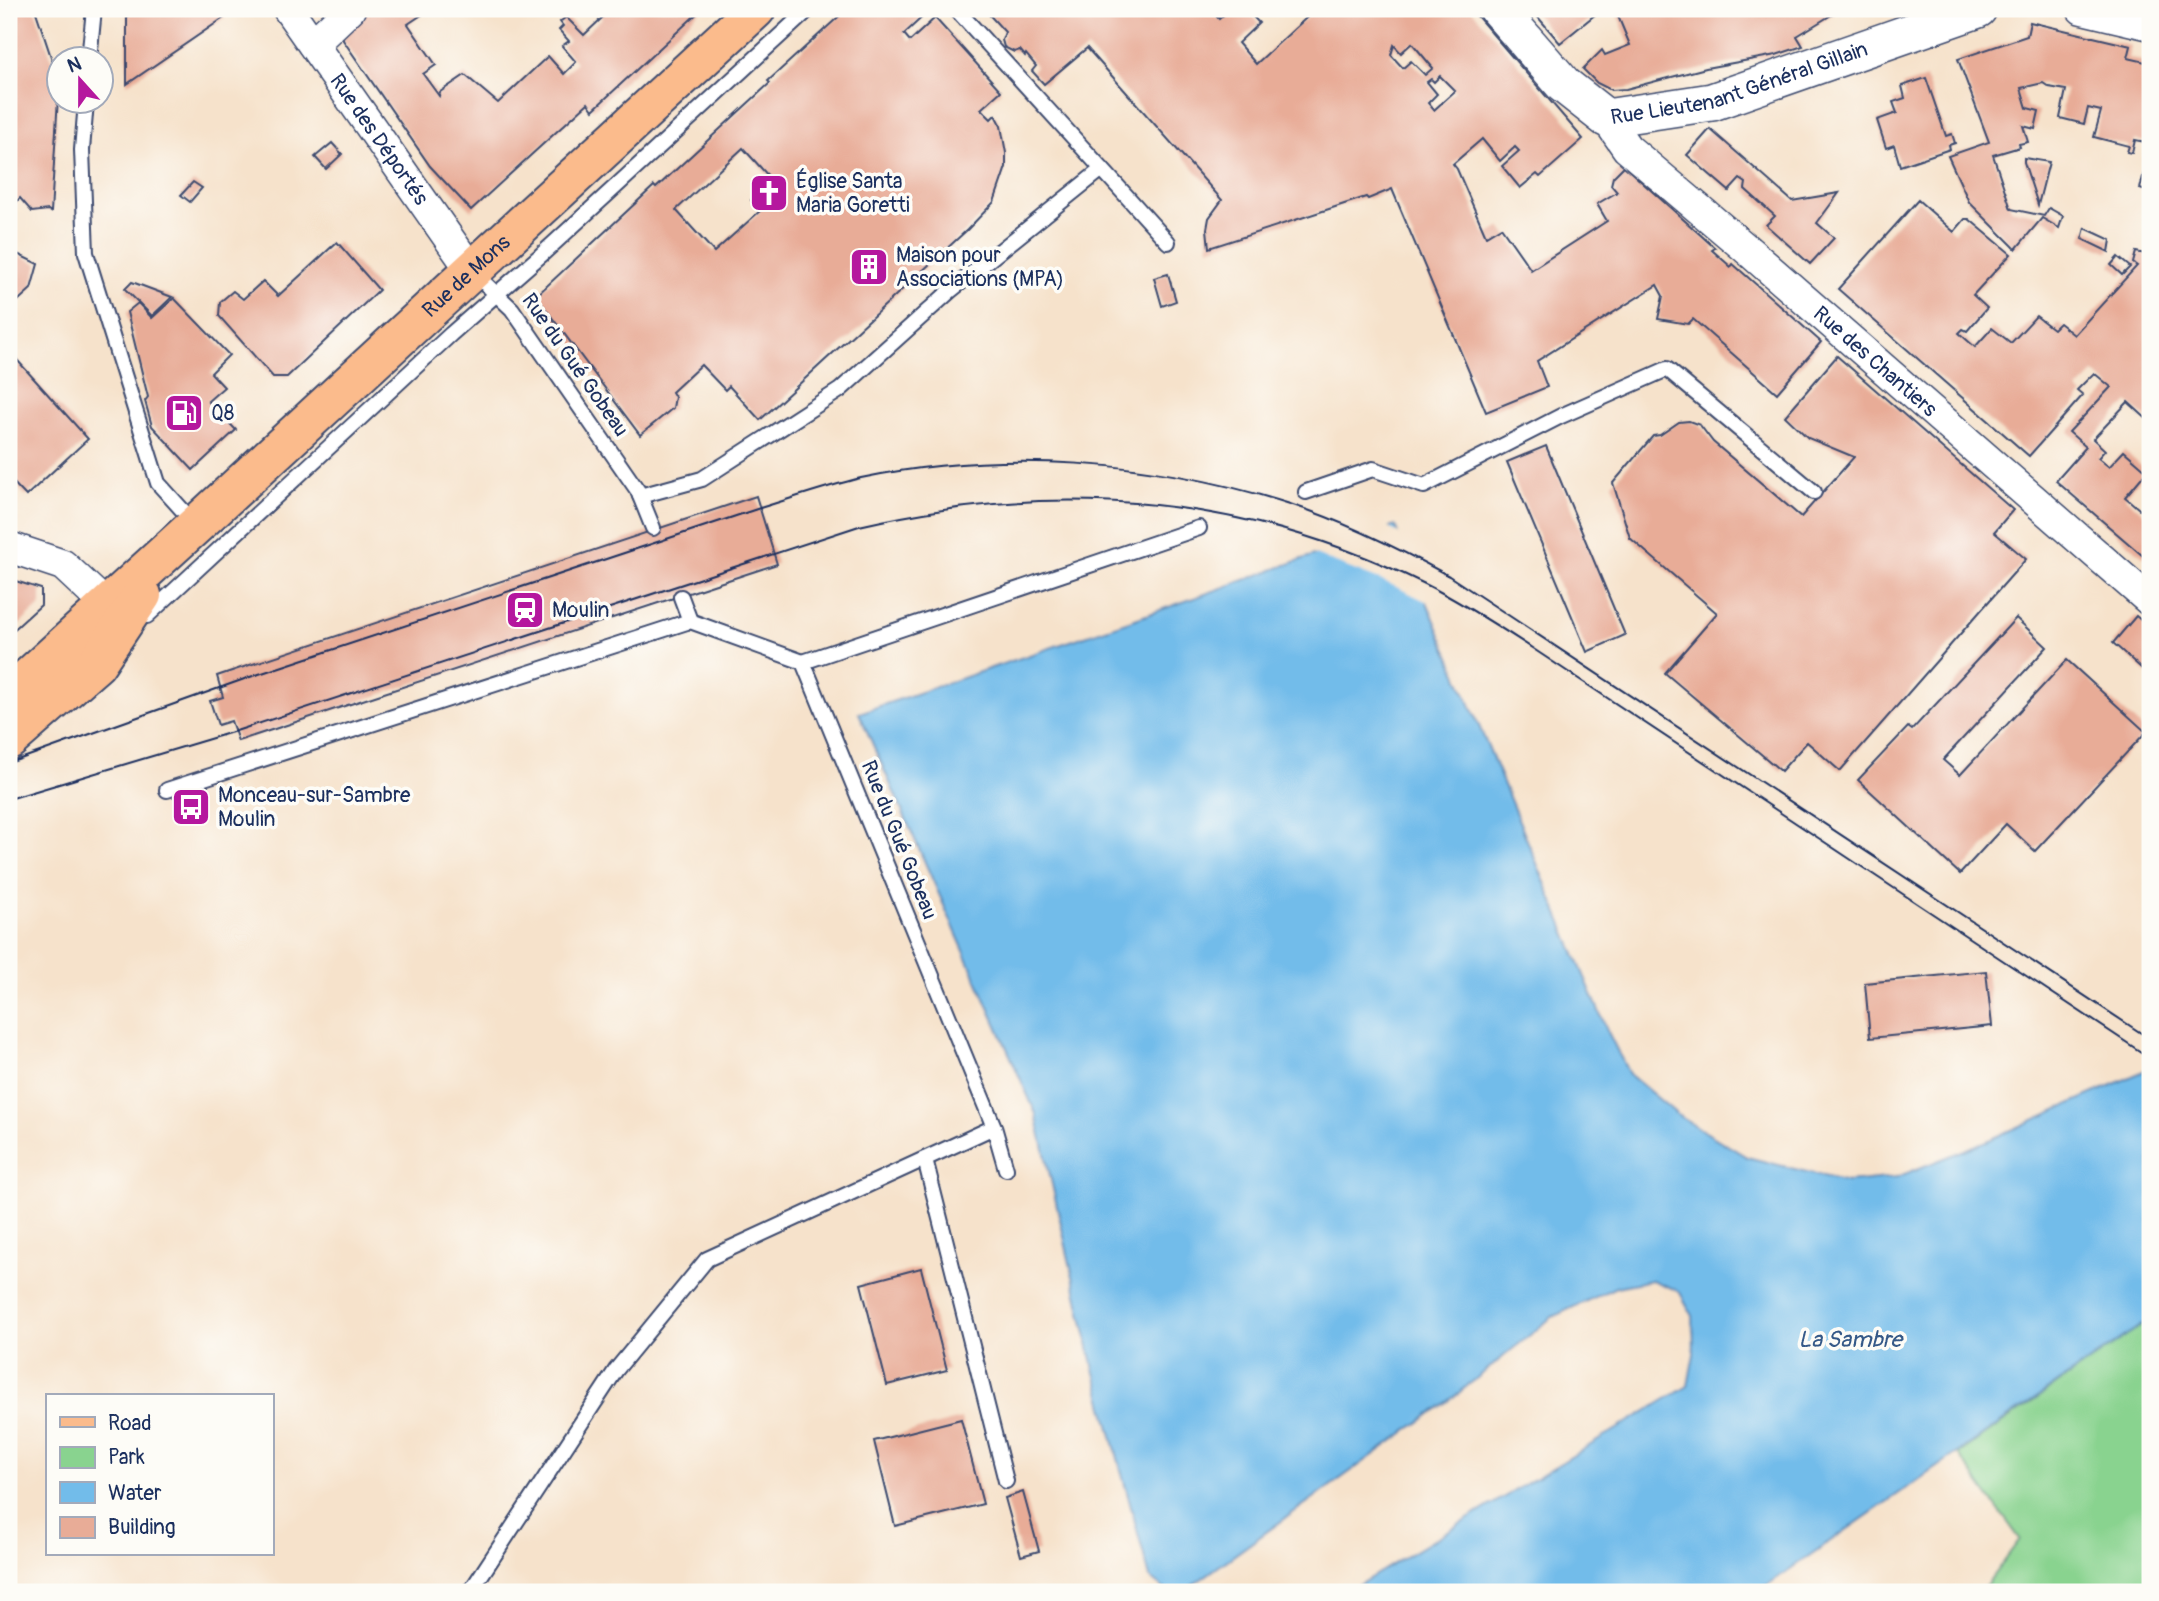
<svg xmlns="http://www.w3.org/2000/svg" width="2159" height="1601" viewBox="0 0 2159 1601" font-family="Pangolin,sans-serif">
  <rect width="100%" height="100%" fill="#fdfcf7"/>
  <filter id="ink" filterUnits="userSpaceOnUse"><feTurbulence type="fractalNoise" baseFrequency=".0143" numOctaves="2"/><feDisplacementMap in="SourceGraphic" scale="14" xChannelSelector="R" yChannelSelector="G"/><feConvolveMatrix kernelMatrix="1 2 1 2 8 2 1 2 1" color-interpolation-filters="sRGB"/></filter>
  <filter id="wash" filterUnits="userSpaceOnUse"><feTurbulence type="fractalNoise" baseFrequency=".00686" numOctaves="4" result="noise"/><feDisplacementMap in="SourceGraphic" scale="28" xChannelSelector="R" yChannelSelector="G"/><feGaussianBlur stdDeviation="1.57" result="paint"/><feColorMatrix in="noise" values="0 0 0 0 0 0 0 0 0 0 0 0 0 0 0 0 0 1.4 0 .05"/><feComposite in="paint" operator="in"/></filter>
  <g filter="url(#wash)">
    <rect width="100%" height="100%" fill="#f6e2cb"/>
    <polygon fill="#89d38f" stroke="#528176" stroke-width="2" points="2150,1319 2150,1592 1981,1592 2020,1539 1958,1454"/>
    <polygon fill="#72bcea" stroke="#4676a4" stroke-width="2" points="1395,526 1607,1030 1629,1074 1679,1116 1747,1157 1847,1182 1897,1177 1987,1141 2150,1068 2150,1319 1757,1592 1347,1592 1688,1386 1694,1354 1693,1316 1679,1291 1652,1280 1616,1287 1552,1317 1450,1400 1183,1592 1168,1592 1150,1578 1094,1369 1036,1114 859,713 1138,618"/>
    <polygon fill="#f6e2cb" points="1384,526 1403,535 1432,604 1390,584 1310,553"/>
    <g id="blocks">
      <g fill="#e8ac97" fill-rule="evenodd">
        <polygon points="9,9 35,9 59,81 51,212 48,210 32,212 20,198 9,209"/>
        <polygon points="127,9 220,9 225,17 127,84"/>
        <polygon points="366,9 420,9 423,14 408,24 436,65 423,74 439,96 440,92 465,75 498,103 548,56 564,74 576,62 562,46 569,41 559,30 563,26 560,22 566,17 584,35 602,18 593,9 702,9 593,110 588,103 471,210 430,166 343,40 344,28"/>
        <path d="M847,9H931L904,34L910,41L935,18L1001,91L981,109L991,119L995,115L1001,126L1006,153V167L994,202L967,230L760,420L729,386L725,390L701,365L672,392L675,397L673,408L640,435L536,296L654,186L656,188L770,83L768,81ZM743,148L771,179L751,200L760,211L714,252L676,210Z"/>
        <path d="M984,9H1210L1219,19L1230,9H1246L1259,23L1238,43L1256,64L1316,9H1471L1583,139L1540,177L1537,174L1520,188L1502,166L1519,151L1515,147L1500,161L1482,139L1453,164L1457,169L1486,236L1501,227L1531,270L1607,221L1597,204L1617,192L1611,185L1613,177L1624,166L1715,248L1712,250L1731,267L1733,264L1821,342L1777,393L1693,319L1688,324L1658,319L1663,296L1657,285L1537,361L1547,387L1486,412L1392,189L1368,199L1366,197L1209,248L1207,229L1209,218L1222,200L1087,48L1044,84L1032,71L1036,66L1026,54L1025,56L1020,50L1014,52L1004,47L1002,40L1005,32ZM1412,43L1433,68L1425,75L1411,61L1403,68L1391,55L1394,45L1401,53ZM1440,76L1455,91L1434,110L1428,103L1437,94L1427,82L1431,79L1434,82Z"/>
        <polygon points="1531,9 1602,9 1560,43"/>
        <polygon points="1615,9 1841,9 1797,36 1803,46 1776,55 1706,68 1626,89 1611,90 1597,83 1583,69 1602,50 1605,55 1630,45"/>
        <polygon points="2030,22 2131,46 2128,58 2150,63 2150,143 2135,140 2132,153 2127,152 2129,146 2094,137 2101,111 2088,108 2084,124 2060,118 2066,90 2049,87 2043,83 2021,88 2027,108 2039,111 2035,129 2023,126 2028,142 2019,144 2020,147 1993,155 2011,209 2044,216 2049,208 2063,216 2059,228 2042,218 2016,249 1969,202 1948,156 1989,142 1958,59 2027,36"/>
        <polygon points="1926,78 1946,136 1952,134 1955,143 1949,145 1950,149 1900,166 1894,145 1886,148 1877,120 1897,113 1893,102 1905,98 1902,86"/>
        <polygon points="1710,129 1792,201 1839,193 1817,223 1834,238 1810,264 1766,225 1775,216 1745,189 1746,183 1740,179 1729,191 1687,155"/>
        <polygon points="332,143 342,154 326,169 315,157"/>
        <polygon points="2149,152 2150,152 2150,192 2140,189"/>
        <polygon points="2024,158 2049,162 2038,205 2024,162"/>
        <polygon points="193,182 202,188 190,202 181,195"/>
        <polygon points="1918,200 1954,232 1965,219 1969,219 2011,254 1973,295 1987,308 1967,331 1963,329 1959,333 1975,347 1992,328 2011,343 2036,316 2053,329 2059,323 2074,335 2137,266 2133,263 2136,252 2150,255 2150,422 2128,402 2093,439 2105,450 2098,458 2109,467 2124,451 2147,471 2125,497 2146,515 2150,511 2150,562 2056,481 2086,447 2069,432 2111,387 2094,373 2077,390 2083,395 2029,456 1838,289"/>
        <polygon points="2085,228 2111,240 2109,252 2082,239"/>
        <polygon points="337,242 379,290 287,377 273,377 219,316 220,302 233,291 243,299 263,281 278,296"/>
        <polygon points="9,250 38,264 31,289 9,309"/>
        <polygon points="2118,257 2130,267 2122,275 2111,265"/>
        <polygon points="1168,274 1176,301 1162,306 1154,278"/>
        <polygon points="132,282 172,297 152,316 125,289"/>
        <polygon points="174,298 229,355 211,373 224,387 208,401 236,430 193,470 152,426 145,401 148,397 127,312 138,303 152,318"/>
        <polygon points="9,351 88,439 26,496 9,478"/>
        <polygon points="1837,356 2013,510 1994,532 2026,559 1840,771 1807,742 1781,771 1665,673 1717,613 1630,538 1613,483 1653,436 1660,435 1679,422 1689,421 1700,425 1713,442 1801,517 1854,457 1808,438 1785,416"/>
        <polygon points="1546,446 1625,635 1587,652 1507,462"/>
        <polygon points="756,496 777,564 238,741 231,721 218,725 210,701 223,697 217,676"/>
        <polygon points="9,579 41,589 41,605 9,634"/>
        <polygon points="2136,616 2150,628 2150,676 2113,643"/>
        <polygon points="2016,618 2047,647 1943,760 1960,775 2067,660 2146,732 2035,851 2006,824 1960,874 1858,780 1908,727 1912,730"/>
        <polygon points="1986,971 1992,1026 1870,1038 1865,983"/>
        <polygon points="921,1268 947,1370 887,1385 861,1284"/>
        <polygon points="961,1419 983,1504 895,1526 874,1441"/>
        <polygon points="1023,1492 1039,1551 1021,1556 1005,1498"/>
      </g>
    </g>
  </g>
  <g filter="url(#ink)">
    <use href="#blocks" fill-opacity="0" stroke="#3c4a6e" stroke-width="2"/>
    <g fill="none" stroke-linecap="round" stroke-linejoin="round">
      <g stroke="#3c4a6e" stroke-width="18">
        <g id="service">
          <polyline points="956,9 1102,169"/>
          <polyline points="89,60 94,9"/>
          <polyline points="86,102 82,150 86,253 158,483 195,524"/>
          <polyline points="472,271 512,309 638,491 653,528"/>
          <polyline points="1306,492 1373,469 1424,486 1561,416 1667,369 1814,492"/>
          <polyline points="640,496 702,479 840,390 950,291 1102,169 1168,242"/>
          <polyline points="681,597 690,621 803,662 994,1127 1006,1169"/>
          <polyline points="147,616 451,334 540,256 809,9"/>
          <polyline points="803,662 1199,528"/>
          <polyline points="167,790 690,621"/>
          <polyline points="925,1159 1006,1481"/>
          <polyline points="470,1592 616,1370 707,1259 994,1127"/>
        </g>
      </g>
      <g stroke="#3c4a6e" stroke-width="33">
        <g id="minor">
          <path id="s1" d="M288,9L471,270"/>
          <polyline points="2082,9 2150,25"/>
          <polyline points="313,44 350,9"/>
          <path id="s2" d="M1606,118L1627,148L1743,246L2150,601"/>
          <polyline points="9,547 63,565 108,607 115,623"/>
        </g>
      </g>
      <g stroke="#3c4a6e" stroke-width="40">
        <g id="tertiary">
          <path id="s3" d="M1498,9L1564,85L1606,118L1712,102L1978,9"/>
        </g>
      </g>
      <g stroke="#3c4a6e" stroke-width="42">
        <g id="primary">
          <path id="s4" d="M9,695L196,525L756,9"/>
          <polyline points="9,740 96,664 142,595"/>
        </g>
      </g>
      <use href="#service" stroke="#fff" stroke-width="14"/>
      <use href="#minor" stroke="#fff" stroke-width="30"/>
      <use href="#tertiary" stroke="#fff" stroke-width="37"/>
      <use href="#primary" stroke="#fbbb8c" stroke-width="38"/>
      <g stroke="#1b2f5e" stroke-width="2">
        <path d="M9,763L250,677L760,508C793,498 827,486 861,478C1002,449 1154,460 1290,504C1346,522 1398,548 1449,576L2150,1039"/>
        <path d="M9,799L236,731L859,526C1054,480 1246,495 1427,585C1463,603 1498,626 1532,648L2150,1058"/>
      </g>
    </g>
  </g>
  <defs>
    <g id="church-square" transform="scale(2.0125)"><rect x="-9" y="-9" width="18" height="18" rx="4" fill="#b5179e" stroke="#fdfcf7"/><path d="M-1.2-6h2.4v3.5h3.3v2.4h-3.3V6h-2.4V-.1h-3.3v-2.4h3.3Z" fill="#fff"/></g>
    <g id="building-square" transform="scale(2.0125)"><rect x="-9" y="-9" width="18" height="18" rx="4" fill="#b5179e" stroke="#fdfcf7"/><path d="M-4-6H4V6H1V3H-1V6H-4ZM-2.5-4.3h1.7v1.8h-1.7ZM.8-4.3h1.7v1.8H.8ZM-2.5-1h1.7V.8h-1.7ZM.8-1h1.7V.8H.8Z" fill="#fff"/></g>
    <g id="fuel-square" transform="scale(2.0125)"><rect x="-9" y="-9" width="18" height="18" rx="4" fill="#b5179e" stroke="#fdfcf7"/><path d="M-5.5-6h7V0h2V4h1.3V-2.5L3-4.5l.8-.8L6-3V5H2.5V1h-1V6h-7ZM-4.2-4.7v3.2H.2V-4.7Z" fill="#fff"/></g>
    <g id="station-square" transform="scale(2.0125)"><rect x="-9" y="-9" width="18" height="18" rx="4" fill="#b5179e" stroke="#fdfcf7"/><path d="M-3-6H3Q5-6 5-4V2Q5 4 3 4L4.5 6H3L1.5 4h-3L-3 6H-4.5L-3 4Q-5 4-5 2V-4Q-5-6-3-6ZM-3.5-4v3h7v-3ZM-3.5 1v1.5H-2V1ZM2 1v1.5H3.5V1Z" fill="#fff"/></g>
    <g id="bus-square" transform="scale(2.0125)"><rect x="-9" y="-9" width="18" height="18" rx="4" fill="#b5179e" stroke="#fdfcf7"/><path d="M-5-6H5V4H4V6H2V4H-2V6H-4V4H-5ZM-3.5-4V0h7V-4ZM-3.5 1.2v1.5H-2V1.2ZM2 1.2v1.5H3.5V1.2Z" fill="#fff"/></g>
  </defs>
  <g fill-rule="evenodd">
    <use href="#church-square" x="769" y="193"/>
    <use href="#building-square" x="869" y="267"/>
    <use href="#fuel-square" x="184" y="413"/>
    <use href="#station-square" x="525" y="610"/>
    <use href="#bus-square" x="191" y="807"/>
  </g>
  <g text-anchor="middle" dominant-baseline="central" stroke-width="7" stroke-linejoin="round" paint-order="stroke">
    <g font-size="21" fill="#1b2f5e" stroke="#fdfcf7">
      <text stroke="none"><textPath href="#s3" startOffset="292">Rue Lieutenant Général Gillain</textPath></text>
      <text stroke="none"><textPath href="#s1" startOffset="159">Rue des Déportés</textPath></text>
      <text stroke="none"><textPath href="#s4" startOffset="620">Rue de Mons</textPath></text>
      <text stroke="none"><textPath href="#s2" startOffset="364">Rue des Chantiers</textPath></text>
      <text transform="translate(575 365) rotate(55)">Rue du Gué Gobeau</text>
      <text transform="translate(899 840) rotate(68)">Rue du Gué Gobeau</text>
    </g>
    <g font-size="21" fill="#1b2f5e" stroke="#fdfcf7" text-anchor="start">
      <text x="796" y="181">Église Santa<tspan x="796" dy="24">Maria Goretti</tspan></text>
      <text x="896" y="255">Maison pour<tspan x="896" dy="24">Associations (MPA)</tspan></text>
      <text x="211" y="413">Q8</text>
      <text x="552" y="610">Moulin</text>
      <text x="218" y="795">Monceau-sur-Sambre<tspan x="218" dy="24">Moulin</tspan></text>
    </g>
    <g font-size="23" font-style="italic" fill="#355988" stroke="#fdfcf7">
      <text x="1850" y="1339">La Sambre</text>
    </g>
  </g>
  <rect width="2159" height="1601" fill="none" stroke="#fdfcf7" stroke-width="35"/>
  <rect x="46" y="1394" width="228" height="161" fill="#fdfcf7" stroke="#a3aaba" stroke-width="2"/>
  <rect x="60" y="1417" width="35" height="10" fill="#fbbb8c" stroke="#a3aaba" stroke-width="2"/>
  <text x="108" y="1430" font-size="21" fill="#1b2f5e">Road</text>
  <rect x="60" y="1447" width="35" height="21" fill="#89d38f" stroke="#a3aaba" stroke-width="2"/>
  <text x="108" y="1464" font-size="21" fill="#1b2f5e">Park</text>
  <rect x="60" y="1482" width="35" height="21" fill="#72bcea" stroke="#a3aaba" stroke-width="2"/>
  <text x="108" y="1500" font-size="21" fill="#1b2f5e">Water</text>
  <rect x="60" y="1517" width="35" height="21" fill="#e8ac97" stroke="#a3aaba" stroke-width="2"/>
  <text x="108" y="1534" font-size="21" fill="#1b2f5e">Building</text>
  <g transform="translate(80 80) rotate(339)"><circle r="33" fill="#fdfcf7" stroke="#a3aaba" stroke-width="2"/>
  <path d="M0-5L12 26L0 18L-12 26Z" fill="#b5179e"/>
  <text y="-10" font-size="19" font-weight="bold" text-anchor="middle" fill="#1b2f5e">N</text>
  </g>
</svg>
